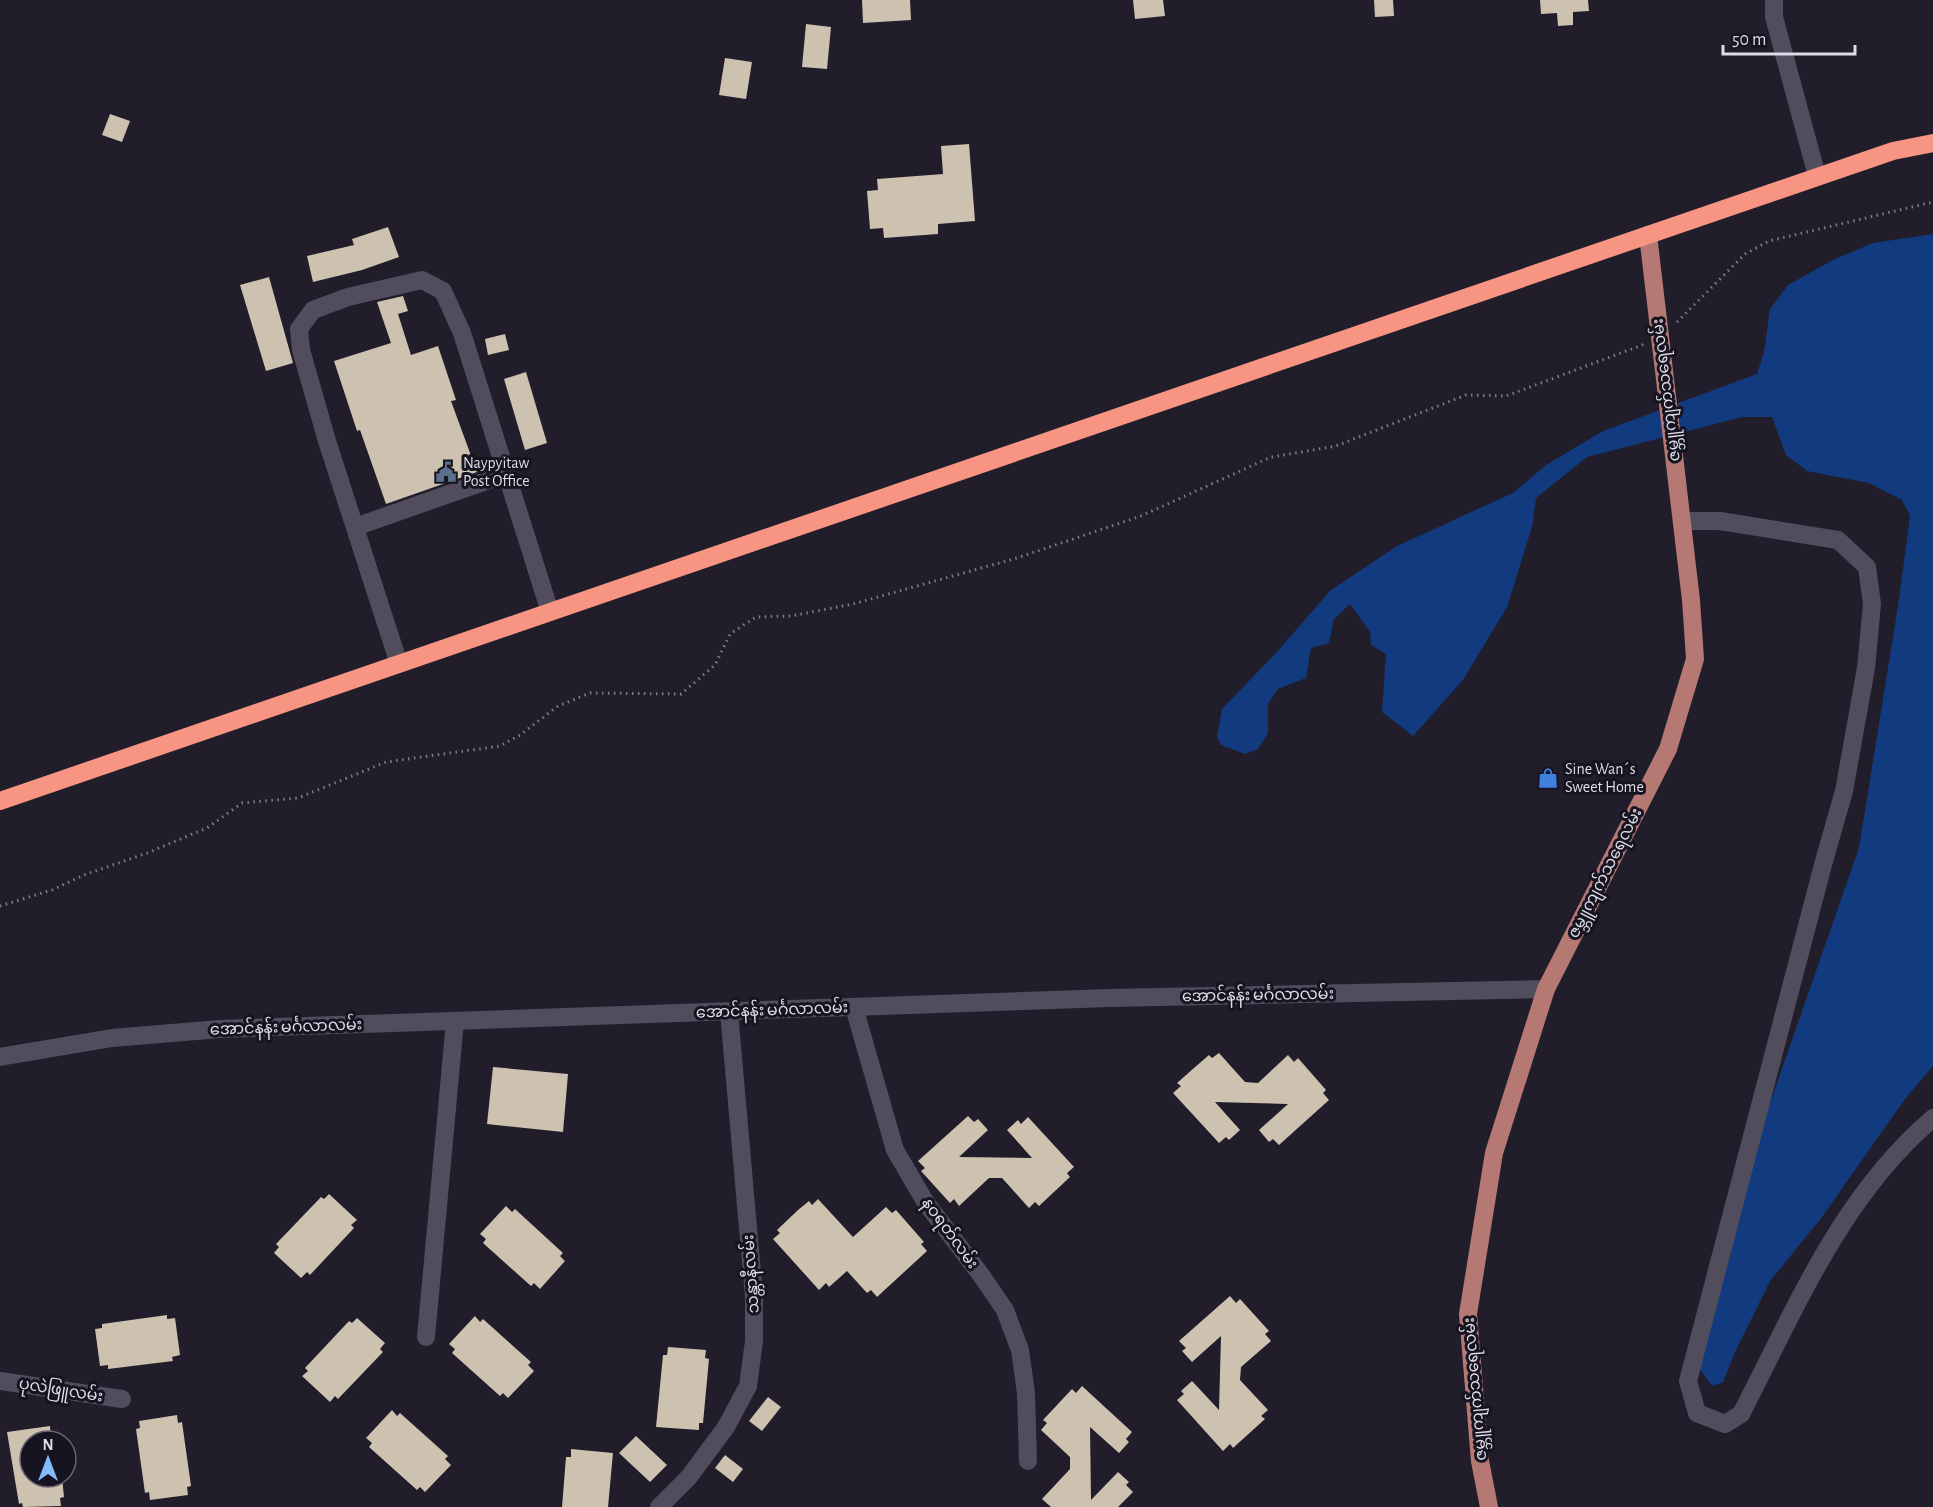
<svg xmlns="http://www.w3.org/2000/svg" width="1933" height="1507" viewBox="0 0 1933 1507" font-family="'Alegreya Sans','Noto Sans Myanmar',sans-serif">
  <rect width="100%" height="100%" fill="#211d2b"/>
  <polygon fill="#113b7e" points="1933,234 1933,1066 1905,1099 1822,1217 1770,1281 1735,1352 1723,1382 1712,1386 1698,1367 1763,1123 1859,848 1898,606 1910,516 1902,500 1869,483 1807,471 1786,455 1772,417 1742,417 1587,457 1536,498 1532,527 1507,607 1463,680 1413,736 1382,712 1386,654 1371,645 1370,632 1350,604 1334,619 1329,643 1311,648 1306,678 1278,689 1268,704 1268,733 1258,749 1245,754 1221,745 1217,737 1222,709 1275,654 1331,590 1397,546 1513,493 1546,465 1603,431 1757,374 1764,352 1770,309 1788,285 1833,260 1873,243"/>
  <g fill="#cdc1b0">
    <polygon points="862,0 910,0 911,20 863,23"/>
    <polygon points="1133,0 1163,0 1165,16 1135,19"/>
    <polygon points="1374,0 1393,0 1394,16 1375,17"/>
    <polygon points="1540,0 1588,0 1589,11 1573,12 1573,25 1558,26 1557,13 1541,14"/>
    <polygon points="806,24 831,27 827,69 802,67"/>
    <polygon points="725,58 752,62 746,99 719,95"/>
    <polygon points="110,114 130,121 122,142 102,135"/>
    <polygon points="969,144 975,221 938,224 938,234 884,238 883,228 870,229 867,191 878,190 877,179 943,174 941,146"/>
    <polygon points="388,227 399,257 362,270 313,282 307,256 354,245 352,239"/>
    <polygon points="269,277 293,363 266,371 240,285"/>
    <polygon points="403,296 408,311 398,314 411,355 438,346 456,400 451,401 477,472 386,504 360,430 357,431 334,361 391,343 377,302"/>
    <polygon points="505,334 509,350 488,355 485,339"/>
    <polygon points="526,372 547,443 525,450 504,379"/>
    <polygon points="1219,1053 1245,1082 1258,1083 1288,1055 1294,1062 1298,1058 1326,1090 1323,1093 1329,1100 1279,1145 1273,1139 1269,1142 1259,1130 1288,1104 1215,1102 1240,1130 1229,1140 1226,1137 1219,1143 1173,1093 1181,1086 1177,1083 1194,1068 1209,1055 1212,1058"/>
    <polygon points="493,1067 568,1074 563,1132 487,1124"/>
    <polygon points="968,1116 974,1122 978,1119 988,1130 959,1157 1032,1158 1007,1130 1018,1120 1021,1124 1028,1117 1074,1167 1067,1173 1070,1177 1039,1206 1035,1202 1029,1208 1002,1178 989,1178 959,1206 954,1199 950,1203 921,1171 925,1168 918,1161"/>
    <polygon points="329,1194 357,1220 351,1225 354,1228 310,1275 307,1272 301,1278 274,1253 279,1247 276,1244 321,1197 324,1199"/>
    <polygon points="818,1199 853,1237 886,1207 892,1213 896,1210 924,1242 921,1244 927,1251 877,1297 871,1290 867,1293 847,1271 829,1287 826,1283 819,1290 773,1239 780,1233 777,1230 798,1210 809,1201 812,1205"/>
    <polygon points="506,1206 512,1212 515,1209 563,1253 560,1256 565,1261 540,1289 534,1283 531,1286 483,1243 486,1239 480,1234"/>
    <polygon points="1230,1296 1236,1303 1240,1299 1269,1331 1265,1334 1271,1341 1241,1367 1240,1380 1268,1410 1261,1416 1265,1419 1233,1448 1230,1444 1223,1451 1177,1400 1184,1394 1181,1391 1192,1381 1219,1410 1221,1336 1192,1362 1182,1351 1186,1348 1179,1341"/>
    <polygon points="167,1315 167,1319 175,1318 180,1355 172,1357 173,1361 108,1369 108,1365 100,1366 95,1329 102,1328 102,1324"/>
    <polygon points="475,1316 480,1322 483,1319 531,1362 528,1365 534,1371 508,1398 503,1393 500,1396 452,1353 455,1349 449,1344"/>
    <polygon points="357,1318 385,1343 380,1349 383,1352 338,1399 335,1396 330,1402 302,1376 308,1371 305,1368 349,1321 352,1323"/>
    <polygon points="668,1347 706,1350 705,1358 709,1359 703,1423 699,1423 699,1430 656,1427 663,1355 667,1355"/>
    <polygon points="1082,1386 1132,1432 1126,1439 1129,1442 1119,1453 1090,1427 1091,1500 1118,1472 1129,1482 1126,1485 1133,1492 1118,1507 1051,1507 1042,1499 1070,1469 1070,1457 1041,1430 1047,1423 1043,1420 1072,1389 1076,1393"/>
    <polygon points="768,1397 781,1407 762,1431 749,1421"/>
    <polygon points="392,1410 397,1416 400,1413 448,1456 445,1459 451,1465 425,1492 420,1487 417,1490 369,1447 372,1443 366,1438"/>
    <polygon points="177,1415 178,1423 182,1422 191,1486 187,1487 188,1495 150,1500 149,1492 145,1493 136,1429 140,1428 139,1421"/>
    <polygon points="50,1426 51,1441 30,1441 30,1477 62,1477 64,1497 60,1498 61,1506 23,1507 22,1503 19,1504 7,1432"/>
    <polygon points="636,1436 667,1465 650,1482 619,1453"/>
    <polygon points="571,1449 613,1453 608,1507 562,1507 566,1457 571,1457"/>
    <polygon points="725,1455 743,1469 733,1482 715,1468"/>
  </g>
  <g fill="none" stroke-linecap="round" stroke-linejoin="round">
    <g stroke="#807d89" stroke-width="3" stroke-dasharray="1.5 4.5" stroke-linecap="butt">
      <polyline points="1677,322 1745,254 1769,241 1933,202"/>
      <polyline points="0,906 52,890 84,875 147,853 207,828 242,803 298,798 386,762 500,746 520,735 558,706 590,693 681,694 715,665 730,634 756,617 791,616 853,604 1017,558 1141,516 1271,457 1336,446 1466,395 1506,396 1645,344"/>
    </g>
    <g stroke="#514d5d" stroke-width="18">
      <polyline points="1774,0 1774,17 1817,176"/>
      <path d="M1682,521H1720L1838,540L1867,567L1872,604L1866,668L1844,791L1824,861L1688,1381L1697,1413L1725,1424L1741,1414C1795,1310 1841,1196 1933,1118"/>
      <polyline points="355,527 506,474"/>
      <polyline points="399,664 327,441 301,350 299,329 313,310 348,297 422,280 443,291 462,333 550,612"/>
      <polyline points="854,1007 895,1150 926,1203 981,1275 1005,1310 1020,1350 1026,1393 1028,1461"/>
      <polyline points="0,1057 112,1038 220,1029 1109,998 1546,989"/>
      <polyline points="426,1337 455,1021"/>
      <polyline points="0,1381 122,1399"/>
      <polyline points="659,1507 689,1477 726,1427 748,1386 754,1341 754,1296 729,1012"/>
    </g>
    <polyline stroke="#b57873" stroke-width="18" points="1489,1507 1480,1461 1468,1314 1494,1153 1546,989 1668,749 1695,659 1691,600 1648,235"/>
    <polyline stroke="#f89582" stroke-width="18" points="0,801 1648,235 1893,151 1933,143"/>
  </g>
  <defs>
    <g id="civic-bare" transform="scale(1.62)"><path d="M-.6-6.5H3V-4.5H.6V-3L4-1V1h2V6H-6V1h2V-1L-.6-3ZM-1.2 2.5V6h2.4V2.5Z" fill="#5c6f8a" stroke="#171421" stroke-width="2.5" paint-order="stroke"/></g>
    <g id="shop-bare" transform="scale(1.62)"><path d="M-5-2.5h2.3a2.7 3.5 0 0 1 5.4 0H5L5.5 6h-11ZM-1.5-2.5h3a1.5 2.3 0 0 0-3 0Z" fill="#3f7fe0" stroke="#171421" stroke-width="2.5" paint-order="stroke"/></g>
  </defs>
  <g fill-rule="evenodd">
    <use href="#civic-bare" x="446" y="472"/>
    <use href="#shop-bare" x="1548" y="778"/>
  </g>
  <g text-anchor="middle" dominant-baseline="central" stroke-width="6" stroke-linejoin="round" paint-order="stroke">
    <g font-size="16" fill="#dedce6" stroke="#171421">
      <text transform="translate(1666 390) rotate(-97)">ဇမ္ဘူကျက်သရေလမ်း</text>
      <text transform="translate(1605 873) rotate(-63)">ဇမ္ဘူကျက်သရေလမ်း</text>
      <text transform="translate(1258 995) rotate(-1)">အောင်နန်း မင်္ဂလာလမ်း</text>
      <text transform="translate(772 1010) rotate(-2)">အောင်နန်း မင်္ဂလာလမ်း</text>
      <text transform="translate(286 1027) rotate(-2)">အောင်နန်း မင်္ဂလာလမ်း</text>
      <text transform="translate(950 1233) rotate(54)">နဝရတ်လမ်း</text>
      <text transform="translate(751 1274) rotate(-94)">သန္တာနီလမ်း</text>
      <text transform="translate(1475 1389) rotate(-95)">ဇမ္ဘူကျက်သရေလမ်း</text>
      <text transform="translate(61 1390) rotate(9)">ပုလဲဖြူလမ်း</text>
    </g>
    <g font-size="16" fill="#dedce6" stroke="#171421" text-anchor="start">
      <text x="463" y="463">Naypyitaw<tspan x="463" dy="18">Post Office</tspan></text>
      <text x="1565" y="769">Sine Wan´s<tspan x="1565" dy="18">Sweet Home</tspan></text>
    </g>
  </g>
  <g transform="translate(48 1459)"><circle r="28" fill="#171421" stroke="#676470" stroke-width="1.5"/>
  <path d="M0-4.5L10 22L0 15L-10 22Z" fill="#84bcfb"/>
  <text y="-9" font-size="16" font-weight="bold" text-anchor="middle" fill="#dedce6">N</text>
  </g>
  <path d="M1723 45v9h132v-9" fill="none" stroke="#dedce6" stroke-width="3"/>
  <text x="1732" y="45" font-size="18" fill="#dedce6" stroke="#171421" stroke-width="4.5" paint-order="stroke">50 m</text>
</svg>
